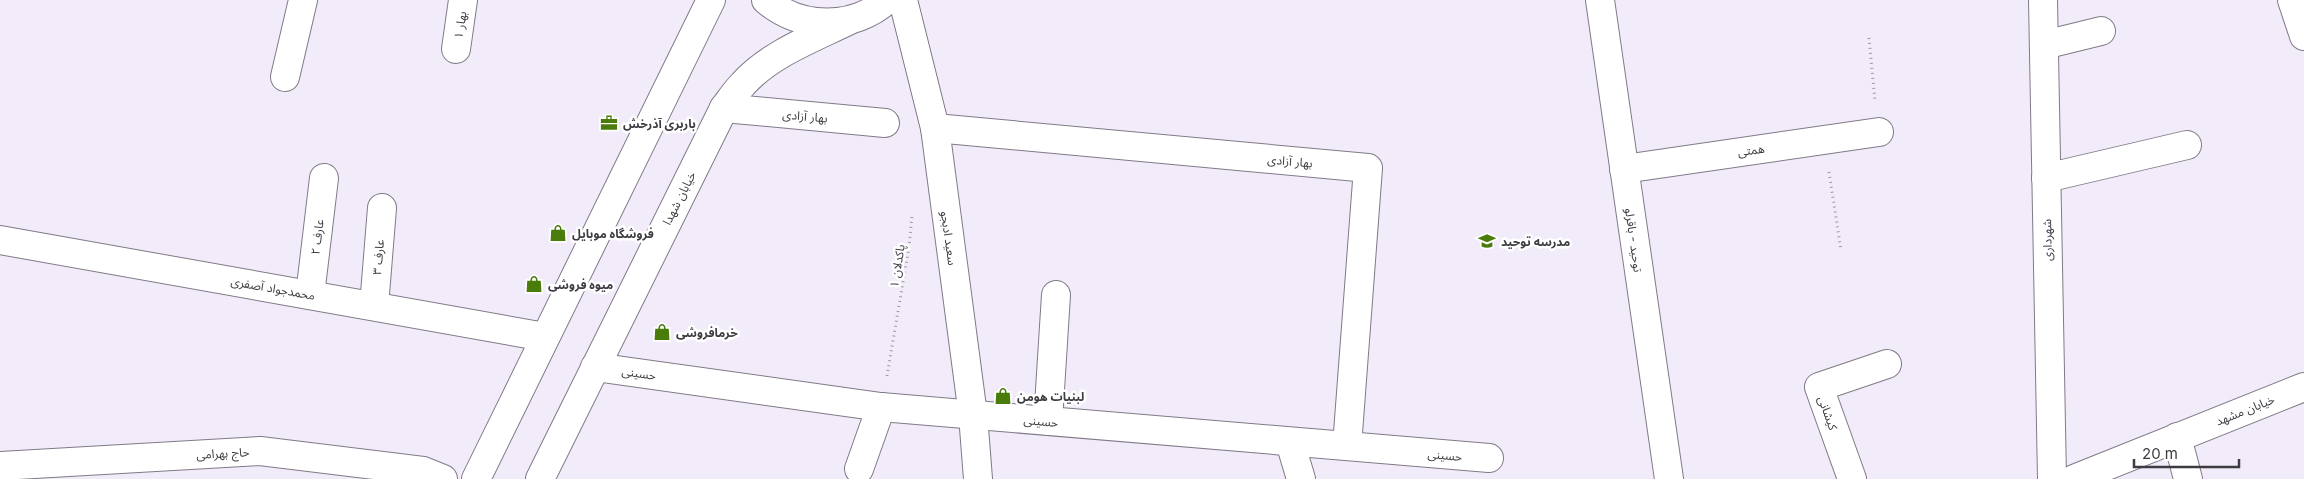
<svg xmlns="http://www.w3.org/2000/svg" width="2304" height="479" viewBox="0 0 2304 479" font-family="Inter,'Noto Sans Arabic',sans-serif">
  <rect width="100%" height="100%" fill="#f2ebf9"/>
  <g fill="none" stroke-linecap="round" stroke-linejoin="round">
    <g stroke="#807a87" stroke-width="30">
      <g id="minor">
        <polyline points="903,0 935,128 973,415 978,479"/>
        <polyline points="1600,0 1669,479"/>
        <polyline points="2043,0 2052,479"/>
        <polyline points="2292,0 2304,36"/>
        <polyline points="2044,45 2101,31"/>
        <polyline points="456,49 463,0"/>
        <polyline points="285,77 303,0"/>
        <polyline points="724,108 885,123"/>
        <polyline points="935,128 1368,168 1347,446"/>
        <polyline points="1624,169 1879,132"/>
        <polyline points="2046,178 2187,145"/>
        <polyline points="0,240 545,337"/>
        <polyline points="310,295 324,178"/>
        <polyline points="374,306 382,208"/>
        <polyline points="595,367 881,407 1489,458"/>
        <polyline points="1048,421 1056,295"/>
        <polyline points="2177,437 2188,479"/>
        <polyline points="1290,442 1301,479"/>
        <polyline points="0,466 260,451 423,471 443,479"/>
        <polyline points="859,469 881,407"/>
        <polyline points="1852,479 1819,387 1887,364"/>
      </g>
    </g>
    <g stroke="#807a87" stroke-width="30">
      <polyline id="tertiary" points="2074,479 2304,387"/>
    </g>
    <g stroke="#807a87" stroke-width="30">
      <g id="secondary">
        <path d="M766,0C800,30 854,30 887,0"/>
        <polyline points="476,479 711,0"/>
        <path d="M540,479L724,108C730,100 736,91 743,84C770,54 813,38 848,21"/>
      </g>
    </g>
    <g stroke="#9e99a3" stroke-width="3" stroke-dasharray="1 4" stroke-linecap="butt">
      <polyline points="1869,38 1875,101"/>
      <polyline points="1829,172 1841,250"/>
      <polyline points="887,376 909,247 912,216"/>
    </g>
    <use href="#minor" stroke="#fff" stroke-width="28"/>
    <use href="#tertiary" stroke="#fff" stroke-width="28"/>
    <use href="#secondary" stroke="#fff" stroke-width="28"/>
  </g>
  <defs>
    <g id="office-bare" transform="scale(1.35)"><path d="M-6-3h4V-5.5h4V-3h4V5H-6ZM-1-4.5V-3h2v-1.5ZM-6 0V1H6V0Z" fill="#4a7c0b" stroke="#fff" stroke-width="2.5" paint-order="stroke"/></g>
    <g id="shop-bare" transform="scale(1.35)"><path d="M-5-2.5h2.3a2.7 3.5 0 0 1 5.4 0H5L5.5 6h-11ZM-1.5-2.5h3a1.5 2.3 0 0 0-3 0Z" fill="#4a7c0b" stroke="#fff" stroke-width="2.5" paint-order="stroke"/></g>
    <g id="school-bare" transform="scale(1.35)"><path d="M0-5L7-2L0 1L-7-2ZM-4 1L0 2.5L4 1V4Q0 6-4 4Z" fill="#4a7c0b" stroke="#fff" stroke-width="2.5" paint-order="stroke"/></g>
  </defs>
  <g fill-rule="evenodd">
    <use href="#office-bare" x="609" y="123"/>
    <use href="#shop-bare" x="558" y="233"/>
    <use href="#school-bare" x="1487" y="241"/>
    <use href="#shop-bare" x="534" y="284"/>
    <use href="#shop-bare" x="662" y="332"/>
    <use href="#shop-bare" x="1003" y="396"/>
  </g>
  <g text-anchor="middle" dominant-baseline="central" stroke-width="5" stroke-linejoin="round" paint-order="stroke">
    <g font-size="12" fill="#3e3b41" stroke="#fff">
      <text transform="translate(460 25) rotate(-81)">بهار ۱</text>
      <text transform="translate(805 116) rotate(5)">بهار آزادی</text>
      <text transform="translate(1751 150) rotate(-8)">همتی</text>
      <text transform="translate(1290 161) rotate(5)">بهار آزادی</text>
      <text transform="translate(679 198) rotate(-63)">خیابان شهدا</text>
      <text transform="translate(317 237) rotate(-83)">عارف ۲</text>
      <text transform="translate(949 238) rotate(82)">سعید ادبجو</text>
      <text transform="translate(1634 240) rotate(82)">توحید - باقرلو</text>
      <text transform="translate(2047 240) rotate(-91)">شهرداری</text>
      <text transform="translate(378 257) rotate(-85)">عارف ۳</text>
      <text transform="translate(897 266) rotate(-81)">پاکدلان ۱</text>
      <text transform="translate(273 288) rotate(10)">محمدجواد آصفری</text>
      <text transform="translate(639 373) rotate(8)">حسینی</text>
      <text transform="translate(2245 410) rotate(-22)">خیابان مشهد</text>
      <text transform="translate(1828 413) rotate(70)">کیشانی</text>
      <text transform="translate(1041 421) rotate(5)">حسینی</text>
      <text transform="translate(223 453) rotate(-3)">حاج بهرامی</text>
      <text transform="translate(1445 455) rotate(5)">حسینی</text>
    </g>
    <g font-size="12" font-weight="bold" fill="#3e3b41" stroke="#fff" text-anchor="start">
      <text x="623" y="123">باربری آذرخش</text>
      <text x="572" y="233">فروشگاه موبایل</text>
      <text x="1501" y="241">مدرسه توحید</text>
      <text x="548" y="284">میوه فروشی</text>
      <text x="676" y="332">خرمافروشی</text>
      <text x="1017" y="396">لبنیات هومن</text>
    </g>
  </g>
  <path d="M2134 459v8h105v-8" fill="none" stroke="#3e3b41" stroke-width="2.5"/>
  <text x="2142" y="459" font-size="15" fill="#3e3b41" stroke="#ffffff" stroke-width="4" paint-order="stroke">20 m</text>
</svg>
